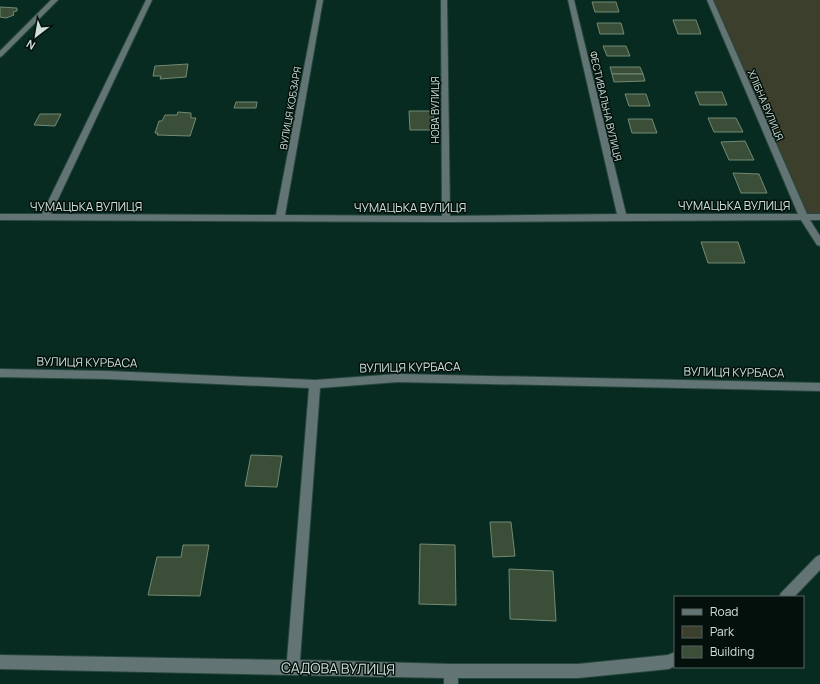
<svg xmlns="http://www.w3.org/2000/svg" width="820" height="684" viewBox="0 0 820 684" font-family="Manrope,sans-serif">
  <rect width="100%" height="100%" fill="#072a21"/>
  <polygon fill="#3c3f2c" points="710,0 820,0 820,217 804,218"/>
  <g fill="#3a4e38" stroke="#738a72">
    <polygon points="592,2 616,2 619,12 595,12"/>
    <polygon points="0,7 17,8 17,11 13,12 14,15 6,18 0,17"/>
    <polygon points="673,20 696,20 701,34 678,34"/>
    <polygon points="597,23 621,23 624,34 600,34"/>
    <polygon points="603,46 626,46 630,56 607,56"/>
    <polygon points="188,64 186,77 160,79 161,76 153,76 155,66"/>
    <polygon points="610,67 640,67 643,74 612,74"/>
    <polygon points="612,74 643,74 645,81 614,82"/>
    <polygon points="695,92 722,92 727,105 700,105"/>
    <polygon points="625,94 646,94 650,106 629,106"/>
    <polygon points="236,102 257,102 256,108 234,108"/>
    <polygon points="409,111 433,111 434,130 410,130"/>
    <polygon points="178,112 191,113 191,118 196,118 190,136 157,135 158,133 155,133 159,121 162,121 165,115 177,115"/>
    <polygon points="40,114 61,114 55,126 34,125"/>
    <polygon points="708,118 736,118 743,132 714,132"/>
    <polygon points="628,119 652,119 657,133 632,133"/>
    <polygon points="745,141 754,160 729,160 721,142"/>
    <polygon points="733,173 759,174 767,193 741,193"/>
    <polygon points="701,242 738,242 745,263 708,263"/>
    <polygon points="251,455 282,456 277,487 245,486"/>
    <polygon points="490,522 511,522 515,556 493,557"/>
    <polygon points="420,544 455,545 456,605 419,604"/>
    <polygon points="183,545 209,545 200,596 148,595 157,557 181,557"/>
    <polygon points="509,569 553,571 556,621 510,619"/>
  </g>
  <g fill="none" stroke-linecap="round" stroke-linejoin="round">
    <g stroke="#27473e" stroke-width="2">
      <g id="minor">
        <polygon points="51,0 58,0 2,56 0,57 0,51"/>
        <polygon points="146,0 152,0 51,214 276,215 317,0 323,0 285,215 442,216 441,0 447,0 450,216 617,214 568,0 574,0 626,214 798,214 707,0 713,0 807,214 820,214 820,220 810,220 820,236 820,246 817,245 801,220 446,222 0,220 0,214 42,214"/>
        <polygon points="0,369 107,371 315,380 398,374 820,383 820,391 398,382 320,388 300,660 451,664 578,664 668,655 675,652 675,666 669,669 578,678 458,678 458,684 444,684 444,678 0,669 0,655 287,660 309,388 107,379 0,377"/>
        <polygon points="820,555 820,570 794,597 779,597 781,593 816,557"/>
      </g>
    </g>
    <use href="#minor" fill="#637474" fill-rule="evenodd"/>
  </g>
  <g text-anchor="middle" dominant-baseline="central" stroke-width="3" stroke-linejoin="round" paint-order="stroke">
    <g font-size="10" fill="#cee0d9" stroke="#04100c">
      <text transform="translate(766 105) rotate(67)">ХЛІБНА ВУЛИЦЯ</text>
      <text transform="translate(606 106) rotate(77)">ФЕСТИВАЛЬНА ВУЛИЦЯ</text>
      <text transform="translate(290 108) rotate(-80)">ВУЛИЦЯ КОБЗАРЯ</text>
      <text transform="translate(435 110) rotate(-90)">НОВА ВУЛИЦЯ</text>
    </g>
    <g font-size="12" fill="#cee0d9" stroke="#04100c">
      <text x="734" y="205">ЧУМАЦЬКА ВУЛИЦЯ</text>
      <text x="86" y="206">ЧУМАЦЬКА ВУЛИЦЯ</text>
      <text x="410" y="207">ЧУМАЦЬКА ВУЛИЦЯ</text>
      <text transform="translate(87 362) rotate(1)">ВУЛИЦЯ КУРБАСА</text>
      <text transform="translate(410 367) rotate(-1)">ВУЛИЦЯ КУРБАСА</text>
      <text transform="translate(734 372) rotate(1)">ВУЛИЦЯ КУРБАСА</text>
    </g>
    <g font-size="14" fill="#cee0d9" stroke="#04100c">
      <text transform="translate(338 668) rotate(1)">САДОВА ВУЛИЦЯ</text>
    </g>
  </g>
  <rect x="674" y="596" width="130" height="72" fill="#04100c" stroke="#55635e"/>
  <rect x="682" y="609" width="20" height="6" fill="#637474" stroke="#55635e"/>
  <text x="710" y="616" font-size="12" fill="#cee0d9">Road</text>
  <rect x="682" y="626" width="20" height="12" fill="#3c3f2c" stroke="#55635e"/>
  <text x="710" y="636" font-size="12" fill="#cee0d9">Park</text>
  <rect x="682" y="646" width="20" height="12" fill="#3a4e38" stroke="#55635e"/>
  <text x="710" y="656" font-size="12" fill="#cee0d9">Building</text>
  <g transform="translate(36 36) rotate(211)" stroke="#04100c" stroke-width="3" paint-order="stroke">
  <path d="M0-3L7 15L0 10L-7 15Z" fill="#cee0d9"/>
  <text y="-6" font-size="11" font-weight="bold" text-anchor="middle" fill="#cee0d9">N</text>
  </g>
</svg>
